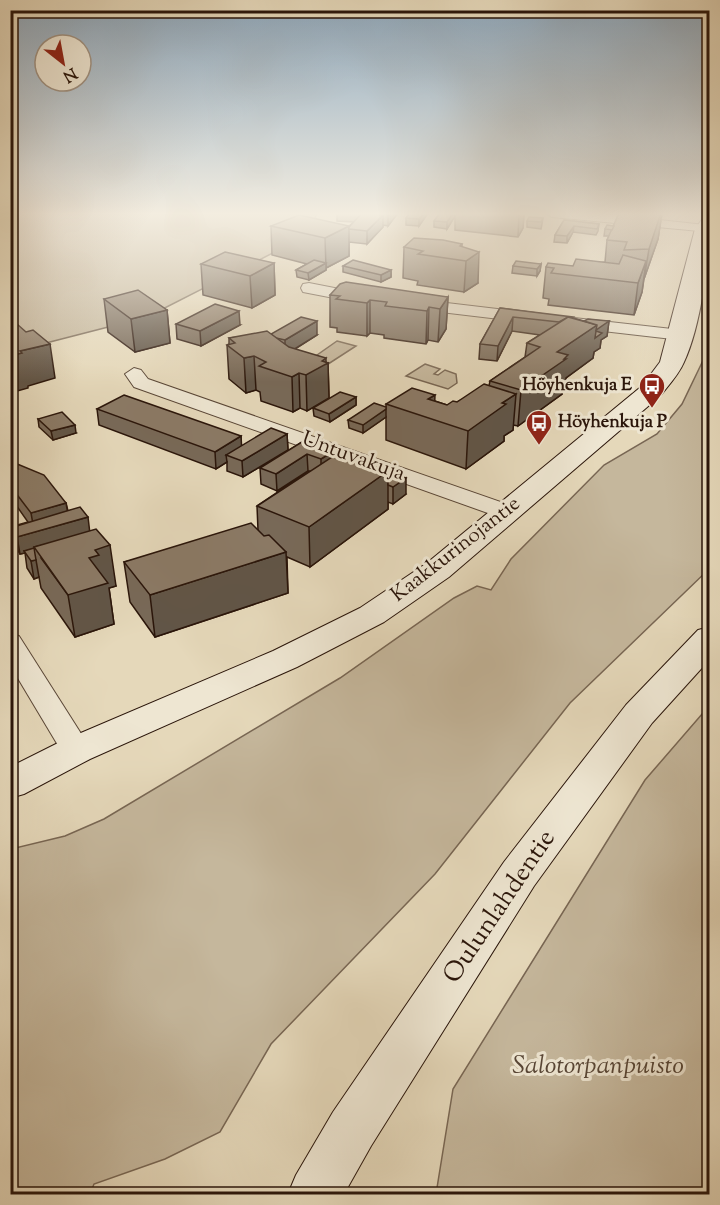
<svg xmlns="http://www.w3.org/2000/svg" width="720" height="1205" viewBox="0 0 720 1205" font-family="'Sorts Mill Goudy',serif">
  <rect width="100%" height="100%" fill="#e5d8ba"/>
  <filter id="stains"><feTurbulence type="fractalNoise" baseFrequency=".00333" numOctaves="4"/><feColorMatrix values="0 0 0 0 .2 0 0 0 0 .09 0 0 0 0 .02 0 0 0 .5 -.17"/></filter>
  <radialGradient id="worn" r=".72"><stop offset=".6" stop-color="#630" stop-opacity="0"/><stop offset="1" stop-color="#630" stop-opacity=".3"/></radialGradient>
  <g fill="#c5b79c" stroke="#786653" stroke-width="1.5">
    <polygon points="11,213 316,213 314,232 147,317 11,352"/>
    <polygon points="337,341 356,346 322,368 310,360"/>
    <polygon points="709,348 709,569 570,703 435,874 271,1044 220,1132 165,1159 94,1184 90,1194 11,1194 11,849 65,836 104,819 340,678 454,598 477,586 491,590 511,559 604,465 657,434 682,404"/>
    <polygon points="425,364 440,369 434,374 438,375 445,370 456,374 457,383 448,389 406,376"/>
    <polygon points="709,706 709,1194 436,1194 453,1089 645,780"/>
  </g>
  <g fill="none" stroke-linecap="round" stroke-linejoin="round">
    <g stroke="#594636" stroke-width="2">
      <g id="street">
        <polygon points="545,213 596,213 705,225 710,226 710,232 552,217"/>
        <polygon points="309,283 365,294 373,299 365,304 303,292 301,288 303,284"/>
        <polygon points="413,299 532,313 541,318 532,323 407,308 405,304 407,300"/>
        <polygon points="574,318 681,330 690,335 681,340 568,327 565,323"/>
        <polygon points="134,368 141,370 148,379 515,507 518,512 515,517 499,517 134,387 125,374"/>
        <polygon points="10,634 19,636 87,743 91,750 87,757 76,760 65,757 10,665"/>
      </g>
    </g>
    <g stroke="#2a150a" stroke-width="2">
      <g id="secondary">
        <path d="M710,216C710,256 701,326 684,362C679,374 668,386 660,396L449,577L384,622L297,667L90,759L24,794L10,798V767L62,741L273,651L360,608L427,563L642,386L660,362L695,229L703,218Z"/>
        <polygon points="710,627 710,659 652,723 534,886 371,1146 344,1194 288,1194 296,1175 333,1112 504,862 626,705 698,630"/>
      </g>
    </g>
    <use href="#street" fill="#eee6d2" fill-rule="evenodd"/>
    <use href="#secondary" fill="#eee6d2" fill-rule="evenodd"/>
  </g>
  <g fill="#786958" stroke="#2a150a" stroke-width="1.5">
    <polygon points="337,213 398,213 388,226 383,225 383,227 367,244 349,242 349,256 326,268 326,270 309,280 297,277 296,270 307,264 272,255 271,226 349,226 354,222 337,221"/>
    <polygon points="410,213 428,213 419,226 406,225 406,218"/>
    <polygon points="440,213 524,213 523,228 518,237 455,230 455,216 447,229 434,227 434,221"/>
    <polygon points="619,213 662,213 658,239 644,279 642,292 634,315 548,305 549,299 543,298 546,267 573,266 605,262 607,240 609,236 604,236 605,229 614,226"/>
    <polygon points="543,218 542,224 541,229 527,227 527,221"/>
    <polygon points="564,220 599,224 598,231 596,235 573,232 567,243 554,242 555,235"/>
    <polygon points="462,244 462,247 478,283 464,292 417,285 418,281 403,278 404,247"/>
    <polygon points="274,263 275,295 252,308 203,295 201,264"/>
    <polygon points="541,264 540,271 537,276 512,273 513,266"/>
    <polygon points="343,266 391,270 391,277 381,282 343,272"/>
    <polygon points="330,295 448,297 446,329 438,342 428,340 426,344 384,338 384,335 370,333 367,336 337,332 337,328 330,327"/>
    <polygon points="104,299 167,310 170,343 135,352 108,332"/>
    <polygon points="500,308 573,318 584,321 609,321 607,336 601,340 600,348 594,352 593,358 566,378 564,390 562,392 562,394 518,426 513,425 513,430 504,436 504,441 466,469 386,440 386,417 363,433 349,428 348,420 386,407 386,404 435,401 447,405 457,402 489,386 490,381 525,357 527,343 540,335 512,331 497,361 479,359 480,344"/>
    <polygon points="176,324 240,325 201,346 177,339"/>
    <polygon points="271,334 317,335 295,349 328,363 329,398 307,411 300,408 293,412 261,401 260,392 256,390 246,393 229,379 227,345 229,344 229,338"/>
    <polygon points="356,397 356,405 330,422 314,416 313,408"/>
    <polygon points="97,409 241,436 241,446 287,434 288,450 243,477 227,471 227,462 216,469 99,425"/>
    <polygon points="38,419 76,433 53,440 39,427"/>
    <polygon points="305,440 406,494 393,504 388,502 388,509 310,567 287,557 288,593 155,637 130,602 124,562 258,530 257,506 309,471 308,471 277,491 261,484 260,468"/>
    <polygon points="10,461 66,503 68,511 90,531 116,586 109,588 114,624 75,637 41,588 39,577 34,579 27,568 25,553 20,554 14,544 10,529 10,527 28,522 16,505 10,503"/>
  </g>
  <g fill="#615547" stroke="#2a150a" stroke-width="1.5">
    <polygon points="388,213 398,213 388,226"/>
    <polygon points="424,213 428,213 419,226 419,219"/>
    <polygon points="453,213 456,213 455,216 447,229 447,222"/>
    <polygon points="519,213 524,213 523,228 518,237"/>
    <polygon points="655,213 662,213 658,239 644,279"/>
    <polygon points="383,215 383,227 367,244 367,231"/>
    <polygon points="349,226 349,256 326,268 325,238"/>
    <polygon points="574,226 573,232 567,243 567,236"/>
    <polygon points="479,252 478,283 464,292 466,261"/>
    <polygon points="646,261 642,292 634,315 638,283"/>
    <polygon points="274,263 275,295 252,308 250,276"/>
    <polygon points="326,263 326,270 309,280 308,273"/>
    <polygon points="541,264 540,271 537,276 537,269"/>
    <polygon points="391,270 391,277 381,282 381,275"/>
    <polygon points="448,297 446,329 438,342 440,309"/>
    <polygon points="370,300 370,333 367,336 367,303"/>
    <polygon points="429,307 428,340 426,344 427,311"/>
    <polygon points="167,310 170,343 135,352 131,319"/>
    <polygon points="239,311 240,325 201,346 200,331"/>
    <polygon points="513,317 512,331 497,361 498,346"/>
    <polygon points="317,321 317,335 285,355 285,340"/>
    <polygon points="609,321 607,336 601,340 600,348 594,352 593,358 566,378 564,390 562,392 562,394 518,426 521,390 557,352 597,325"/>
    <polygon points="50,344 55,378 28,386 28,388 10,393 10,356 20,351"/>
    <polygon points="254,356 256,390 246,393 244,358"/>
    <polygon points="326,358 326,364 328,363 329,398 307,411 306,375 322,361"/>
    <polygon points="299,373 300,408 293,412 292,377"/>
    <polygon points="516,394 513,430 504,436 504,441 466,469 468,431 502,403"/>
    <polygon points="435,395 434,420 428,399"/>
    <polygon points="356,397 356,405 330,422 329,414"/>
    <polygon points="386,409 386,417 363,433 363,425"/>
    <polygon points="75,425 76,433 53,440 51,431"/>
    <polygon points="287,434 288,450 243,477 242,461"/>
    <polygon points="241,436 242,453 226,455 227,462 216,469 215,452"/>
    <polygon points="334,451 334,467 321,476 321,459"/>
    <polygon points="307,454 308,471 277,491 276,474"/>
    <polygon points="388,471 388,509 310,567 309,527"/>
    <polygon points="406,478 406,494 393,504 393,487"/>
    <polygon points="66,503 69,520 34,530 31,513"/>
    <polygon points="88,517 90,534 34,547 34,550 24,551 25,553 20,554 17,537"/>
    <polygon points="110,545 116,586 109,588 114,624 75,637 68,595 41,558"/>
    <polygon points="286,552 288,593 155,637 150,595"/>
    <polygon points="36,560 39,577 34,579 31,561"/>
  </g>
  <g fill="#8b7a66" stroke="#2a150a" stroke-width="1.5">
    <polygon points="362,213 383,215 367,231 349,229 349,227"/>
    <polygon points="410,213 424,213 419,219 406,218"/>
    <polygon points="440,213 453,213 447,222 434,221"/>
    <polygon points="619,213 661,213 649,249 624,250 627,242 607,240"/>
    <polygon points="299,215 349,226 325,238 271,226"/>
    <polygon points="529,217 543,218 541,222 527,221"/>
    <polygon points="564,220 599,224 597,229 574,226 567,236 555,235"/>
    <polygon points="607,225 614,226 612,230 605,229"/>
    <polygon points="414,238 443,240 462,244 460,246 479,252 466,261 418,254 423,251 404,247"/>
    <polygon points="225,252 274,263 250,276 201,264"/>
    <polygon points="623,255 646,261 638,283 551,273 554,268 546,267 548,263 573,266 576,259 619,264"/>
    <polygon points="314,260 326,263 308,273 296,270"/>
    <polygon points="353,260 391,270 381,275 343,266"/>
    <polygon points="516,261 541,264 537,269 513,266"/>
    <polygon points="346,282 448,297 440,309 429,307 427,311 385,306 387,302 370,300 367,303 336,299 340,296 330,295 340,284"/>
    <polygon points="138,290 167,310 131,319 104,299"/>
    <polygon points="215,304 239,311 200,331 176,324"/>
    <polygon points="500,308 573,317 571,318 568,317 559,322 513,317 498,346 480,344"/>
    <polygon points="301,317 317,321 285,340 276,338 271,334"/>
    <polygon points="568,317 597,325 557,352 568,355 564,359 566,359 521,390 490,381 540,347 527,343"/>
    <polygon points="588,319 609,321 596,330 597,325 584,321"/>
    <polygon points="17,324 26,332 33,330 50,344 20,351 22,353 10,356 10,326"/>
    <polygon points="267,331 289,347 326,358 322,361 328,363 306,375 299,373 292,377 259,366 266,362 254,356 244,358 227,345 235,343 229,338"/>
    <polygon points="596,331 602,333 595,338"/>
    <polygon points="484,384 516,394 502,403 506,404 468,431 386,404 412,388 435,395 428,399 447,405 453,401 457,402"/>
    <polygon points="340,392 356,397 329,414 313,408"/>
    <polygon points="124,395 241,436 215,452 97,409"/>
    <polygon points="374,403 386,407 386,409 363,425 348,420"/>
    <polygon points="62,412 75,425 51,431 38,419"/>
    <polygon points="271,428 287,434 242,461 226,455"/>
    <polygon points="305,440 334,451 321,459 307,454 276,474 260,468"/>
    <polygon points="338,453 388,471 309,527 257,506"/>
    <polygon points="10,461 44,475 66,503 31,513 12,488 10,488"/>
    <polygon points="388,471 406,478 393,487 388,485"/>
    <polygon points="80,507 88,517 17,537 10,528"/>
    <polygon points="251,523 264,536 269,535 286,552 150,595 124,562"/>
    <polygon points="96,529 110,545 95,550 99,555 89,558 108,583 68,595 34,547"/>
    <polygon points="34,548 36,560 31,561 24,551"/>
  </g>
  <linearGradient id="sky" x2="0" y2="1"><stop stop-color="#8da8be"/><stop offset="0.56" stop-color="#f3ede0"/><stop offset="1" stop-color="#f3ede0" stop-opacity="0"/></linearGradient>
  <rect width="720" height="382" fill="url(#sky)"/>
  <defs>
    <g id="bus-pin" transform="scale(1.35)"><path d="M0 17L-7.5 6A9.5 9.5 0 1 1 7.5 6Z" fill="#8f2418" stroke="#eee6d2"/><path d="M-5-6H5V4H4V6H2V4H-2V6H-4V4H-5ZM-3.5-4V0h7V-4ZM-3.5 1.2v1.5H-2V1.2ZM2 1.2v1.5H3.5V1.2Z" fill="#fff"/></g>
  </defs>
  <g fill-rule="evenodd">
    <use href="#bus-pin" x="652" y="386"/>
    <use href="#bus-pin" x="539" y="423"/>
  </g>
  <g text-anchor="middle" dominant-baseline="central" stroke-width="6" stroke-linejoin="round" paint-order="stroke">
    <g font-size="18" font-weight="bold" fill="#2a150a" stroke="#eee6d2" text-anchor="end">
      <text x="632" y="386">Höyhenkuja E</text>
      <text x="558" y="423" text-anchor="start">Höyhenkuja P</text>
    </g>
    <g font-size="21" fill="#2a150a" stroke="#eee6d2">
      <text transform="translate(353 457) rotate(20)">Untuvakuja</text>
      <text transform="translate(456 550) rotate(-38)">Kaakkurinojantie</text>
    </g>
    <g font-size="26" fill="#2a150a" stroke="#eee6d2">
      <text transform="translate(500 907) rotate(-56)">Oulunlahdentie</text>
    </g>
    <g font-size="26" font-style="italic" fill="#584636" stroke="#eee6d2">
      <text x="598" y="1066">Salotorpanpuisto</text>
    </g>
  </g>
  <rect width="720" height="1205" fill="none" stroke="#e5d8ba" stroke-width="36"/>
  <rect x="12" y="12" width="696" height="1181" fill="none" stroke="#2a150a" stroke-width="3"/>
  <rect x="18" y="18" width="684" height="1169" fill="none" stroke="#2a150a" stroke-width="1.5"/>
  <g transform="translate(63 63) rotate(149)"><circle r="28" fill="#eee6d2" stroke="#a09282" stroke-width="1.5"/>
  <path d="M0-4.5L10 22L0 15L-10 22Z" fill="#8f2418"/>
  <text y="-9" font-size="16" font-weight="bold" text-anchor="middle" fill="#2a150a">N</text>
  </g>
  <rect width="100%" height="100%" filter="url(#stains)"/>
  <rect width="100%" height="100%" fill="url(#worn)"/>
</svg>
